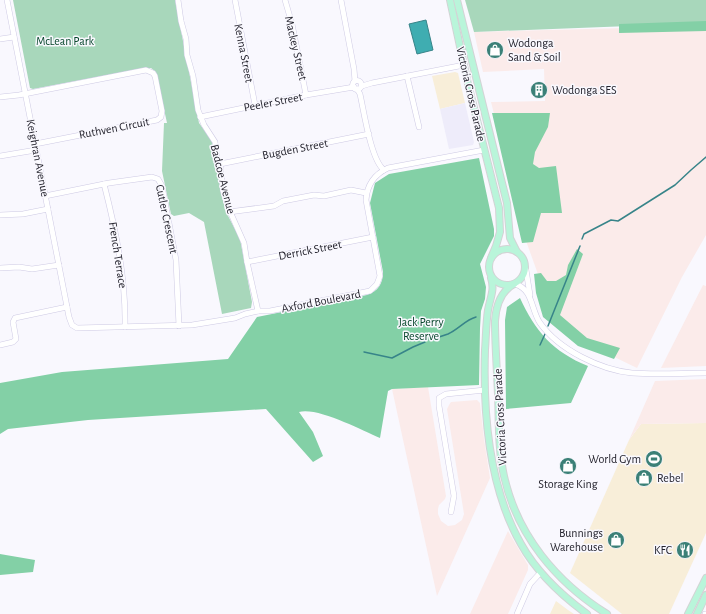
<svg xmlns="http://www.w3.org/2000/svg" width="706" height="614" viewBox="0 0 706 614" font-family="'Alegreya Sans',sans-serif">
  <rect width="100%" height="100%" fill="#f9f8fe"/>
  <g fill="#f8eed9">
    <polygon points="455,72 458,73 465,103 440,109 432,76"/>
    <polygon points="706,423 706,533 669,614 622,614 570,573 629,440 641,424"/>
    <polygon points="556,601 568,610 574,614 550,614"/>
  </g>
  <g fill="#fbebea">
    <polygon points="706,26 706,235 682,277 637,368 575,338 554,319 525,238 491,102 545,101 544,69 483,72 474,32"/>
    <polygon points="703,285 706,286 706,366 661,368"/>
    <polygon points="706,379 706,423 641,424 629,440 655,381"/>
    <polygon points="428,387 446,496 445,499 439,505 438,509 438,514 441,521 448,526 455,525 462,520 464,514 447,409 449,405 451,402 477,400 480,403 484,439 490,478 437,596 392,389"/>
    <polygon points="508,531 528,565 528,570 508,614 470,614"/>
  </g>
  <polygon fill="#eeecfa" points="465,103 474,142 473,145 449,149 440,109"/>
  <g fill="#a8d7bb">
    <polygon points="13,0 175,0 199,123 212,141 225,210 240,239 252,302 251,308 222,314 204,222 189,213 174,216 171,214 162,171 164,123 167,123 156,72 151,68 145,68 33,89 30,88"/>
    <polygon points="465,0 706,0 706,23 474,32"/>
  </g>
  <g fill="#83d0a6">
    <polygon points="706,21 706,31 619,33 619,24"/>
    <polygon points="492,113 550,113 548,127 535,152 533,164 539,168 556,166 562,213 541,213 533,242 522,243"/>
    <path d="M479,158L494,229V236L480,264L486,287L485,299L481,311L480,328L479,385L392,389L388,391L380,438C361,430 318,407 299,412L313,432L323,456L313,462L266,409L88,420L8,429L0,434V383L62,372L228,359L257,317L367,295C378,291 383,284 383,272L370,203L375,183L389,174Z"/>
    <polygon points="577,249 583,254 560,315 587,338 620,348 614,359 578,346 543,317 536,293 534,274 541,273 547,281 556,281 566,275 568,265"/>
    <path d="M520,298C535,331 553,352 588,366L571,403L506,409L505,320L507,307Z"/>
    <polygon points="0,554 35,560 33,572 0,575"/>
  </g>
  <polygon fill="#3fadb1" stroke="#378489" points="426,20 433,50 417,54 409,24"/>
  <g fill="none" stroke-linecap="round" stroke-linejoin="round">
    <g stroke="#378489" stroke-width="1.5">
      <polyline points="582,239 584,234 611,220 618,221 675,185 691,170 706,157"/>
      <polyline points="548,326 580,246"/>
      <path d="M430,340C436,338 442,336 448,334C459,329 465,320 476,317"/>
      <polyline points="540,345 545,334"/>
      <polyline points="364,352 392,358 413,347 425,342"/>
    </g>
    <g stroke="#cecae4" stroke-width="6">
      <g id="minor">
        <path d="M7,0L69,317L72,325L77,328L192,325L235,318L245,314L258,311H270L370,291L377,284L380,276L366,200C367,185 375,174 388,168L484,150"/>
        <polyline points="178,0 181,21 186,39 187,55 193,76 198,110 204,125 215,142 217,158 220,164 223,191 228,207 244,243 247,262 258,311"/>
        <polyline points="235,0 255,105"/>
        <polyline points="285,0 292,24 306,95"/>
        <polyline points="341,0 354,69 355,81"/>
        <polyline points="0,39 14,37"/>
        <polyline points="407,76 419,127"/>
        <circle cx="357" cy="85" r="4.5"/>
        <polyline points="362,86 372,83 464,65"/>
        <path d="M357,89L360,94C364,112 371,160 384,170"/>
        <polyline points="0,97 19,95 146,70 153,73 155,76 162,111 161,117 157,120 35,144"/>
        <polyline points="200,117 306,95 354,87"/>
        <polyline points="0,156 36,150"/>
        <polyline points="220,164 369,134"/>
        <path d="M104,184C116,231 126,279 125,327"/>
        <polyline points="45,196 109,183 152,177 158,179 162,186 176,260 179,326"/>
        <polyline points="229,212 274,206 283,201 314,195 324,196 351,190 366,193"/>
        <polyline points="0,215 23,214 48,209"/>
        <polyline points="247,262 373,237"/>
        <polyline points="0,268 19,267 32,269 59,265"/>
        <polyline points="526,270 530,295"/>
        <path d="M515,284C533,289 531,310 540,323C559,350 601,370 632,373C657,375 682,373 706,373"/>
        <polyline points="0,345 13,342 16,339 13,322 15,318 67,307"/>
        <polyline points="451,512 454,496 439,406 439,398 446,394 485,390"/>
        <polyline points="517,614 530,584 541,572"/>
        <polyline points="705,614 706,614"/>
      </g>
    </g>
    <g stroke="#d3d3d5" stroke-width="8">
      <g id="major">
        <polyline points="450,0 468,84 499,208 500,232 496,246 491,258"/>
        <polyline points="457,0 501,179 507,203 510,238 517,252"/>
        <circle cx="507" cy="267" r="18"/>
        <path d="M491,278C495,290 490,298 488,310C486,323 486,337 485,350C483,413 489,488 521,544C537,573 561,595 587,614"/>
        <path d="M514,284C501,291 496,306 495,321C495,345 497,369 498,394C499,421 498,449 504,476C517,535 556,582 607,614"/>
        <polyline points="688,614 706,578"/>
        <polyline points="697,614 706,595"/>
      </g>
    </g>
    <use href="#minor" stroke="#fff" stroke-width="5"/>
    <use href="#major" stroke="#b9f5da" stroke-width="6"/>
  </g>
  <defs>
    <g id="shop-disc" transform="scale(0.9)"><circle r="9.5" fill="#3b8077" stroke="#f9f8fe"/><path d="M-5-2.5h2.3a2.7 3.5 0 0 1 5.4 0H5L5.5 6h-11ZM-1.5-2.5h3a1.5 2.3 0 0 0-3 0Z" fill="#fff"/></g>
    <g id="building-disc" transform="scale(0.9)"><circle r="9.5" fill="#3b8077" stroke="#f9f8fe"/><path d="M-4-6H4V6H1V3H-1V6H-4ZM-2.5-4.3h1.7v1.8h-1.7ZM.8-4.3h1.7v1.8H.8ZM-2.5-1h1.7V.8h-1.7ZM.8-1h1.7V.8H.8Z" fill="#fff"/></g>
    <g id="stadium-disc" transform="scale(0.9)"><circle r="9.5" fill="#3b8077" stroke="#f9f8fe"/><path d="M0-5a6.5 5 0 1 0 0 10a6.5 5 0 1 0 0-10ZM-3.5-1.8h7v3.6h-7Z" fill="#fff"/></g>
    <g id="restaurant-disc" transform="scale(0.9)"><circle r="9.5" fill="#3b8077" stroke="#f9f8fe"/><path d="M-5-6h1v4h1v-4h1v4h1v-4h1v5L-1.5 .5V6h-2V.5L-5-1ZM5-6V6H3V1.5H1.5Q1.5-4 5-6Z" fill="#fff"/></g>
  </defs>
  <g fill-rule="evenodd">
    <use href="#shop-disc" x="495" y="50"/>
    <use href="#building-disc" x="539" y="90"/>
    <use href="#stadium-disc" x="654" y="459"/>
    <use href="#shop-disc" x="568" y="466"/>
    <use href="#shop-disc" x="644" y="478"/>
    <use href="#shop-disc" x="616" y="540"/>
    <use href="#restaurant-disc" x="685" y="550"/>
  </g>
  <g text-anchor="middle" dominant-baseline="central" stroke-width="3" stroke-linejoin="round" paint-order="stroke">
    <g font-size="12" fill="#06462b" stroke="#f9f8fe">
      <text x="65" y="41">McLean Park</text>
      <text x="421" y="322">Jack Perry<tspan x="421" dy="14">Reserve</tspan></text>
    </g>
    <g font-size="12" fill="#24232d" stroke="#f9f8fe" text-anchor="start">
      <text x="508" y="43">Wodonga<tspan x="508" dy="14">Sand &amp; Soil</tspan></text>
      <text x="552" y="90">Wodonga SES</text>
      <text x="641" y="459" text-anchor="end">World Gym</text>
      <text x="657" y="478">Rebel</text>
      <text x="568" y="484" text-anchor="middle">Storage King</text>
      <text x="603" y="533" text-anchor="end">Bunnings<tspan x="603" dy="14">Warehouse</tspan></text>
      <text x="672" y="550" text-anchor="end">KFC</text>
    </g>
    <g font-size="12" fill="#24232d" stroke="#f9f8fe">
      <text transform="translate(296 48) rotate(77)">Mackey Street</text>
      <text transform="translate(244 53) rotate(79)">Kenna Street</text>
      <text transform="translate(471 94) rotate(77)">Victoria Cross Parade</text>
      <text transform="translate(273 102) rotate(-11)">Peeler Street</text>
      <text transform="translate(114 128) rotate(-11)">Ruthven Circuit</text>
      <text transform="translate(295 149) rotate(-11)">Bugden Street</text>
      <text transform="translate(38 158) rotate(79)">Keighran Avenue</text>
      <text transform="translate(223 179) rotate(76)">Badcoe Avenue</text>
      <text transform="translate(167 219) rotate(78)">Cutler Crescent</text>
      <text transform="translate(310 250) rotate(-11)">Derrick Street</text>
      <text transform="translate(118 255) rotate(81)">French Terrace</text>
      <text transform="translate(321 301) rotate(-11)">Axford Boulevard</text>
      <text transform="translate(500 417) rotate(-93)">Victoria Cross Parade</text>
    </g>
  </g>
</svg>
